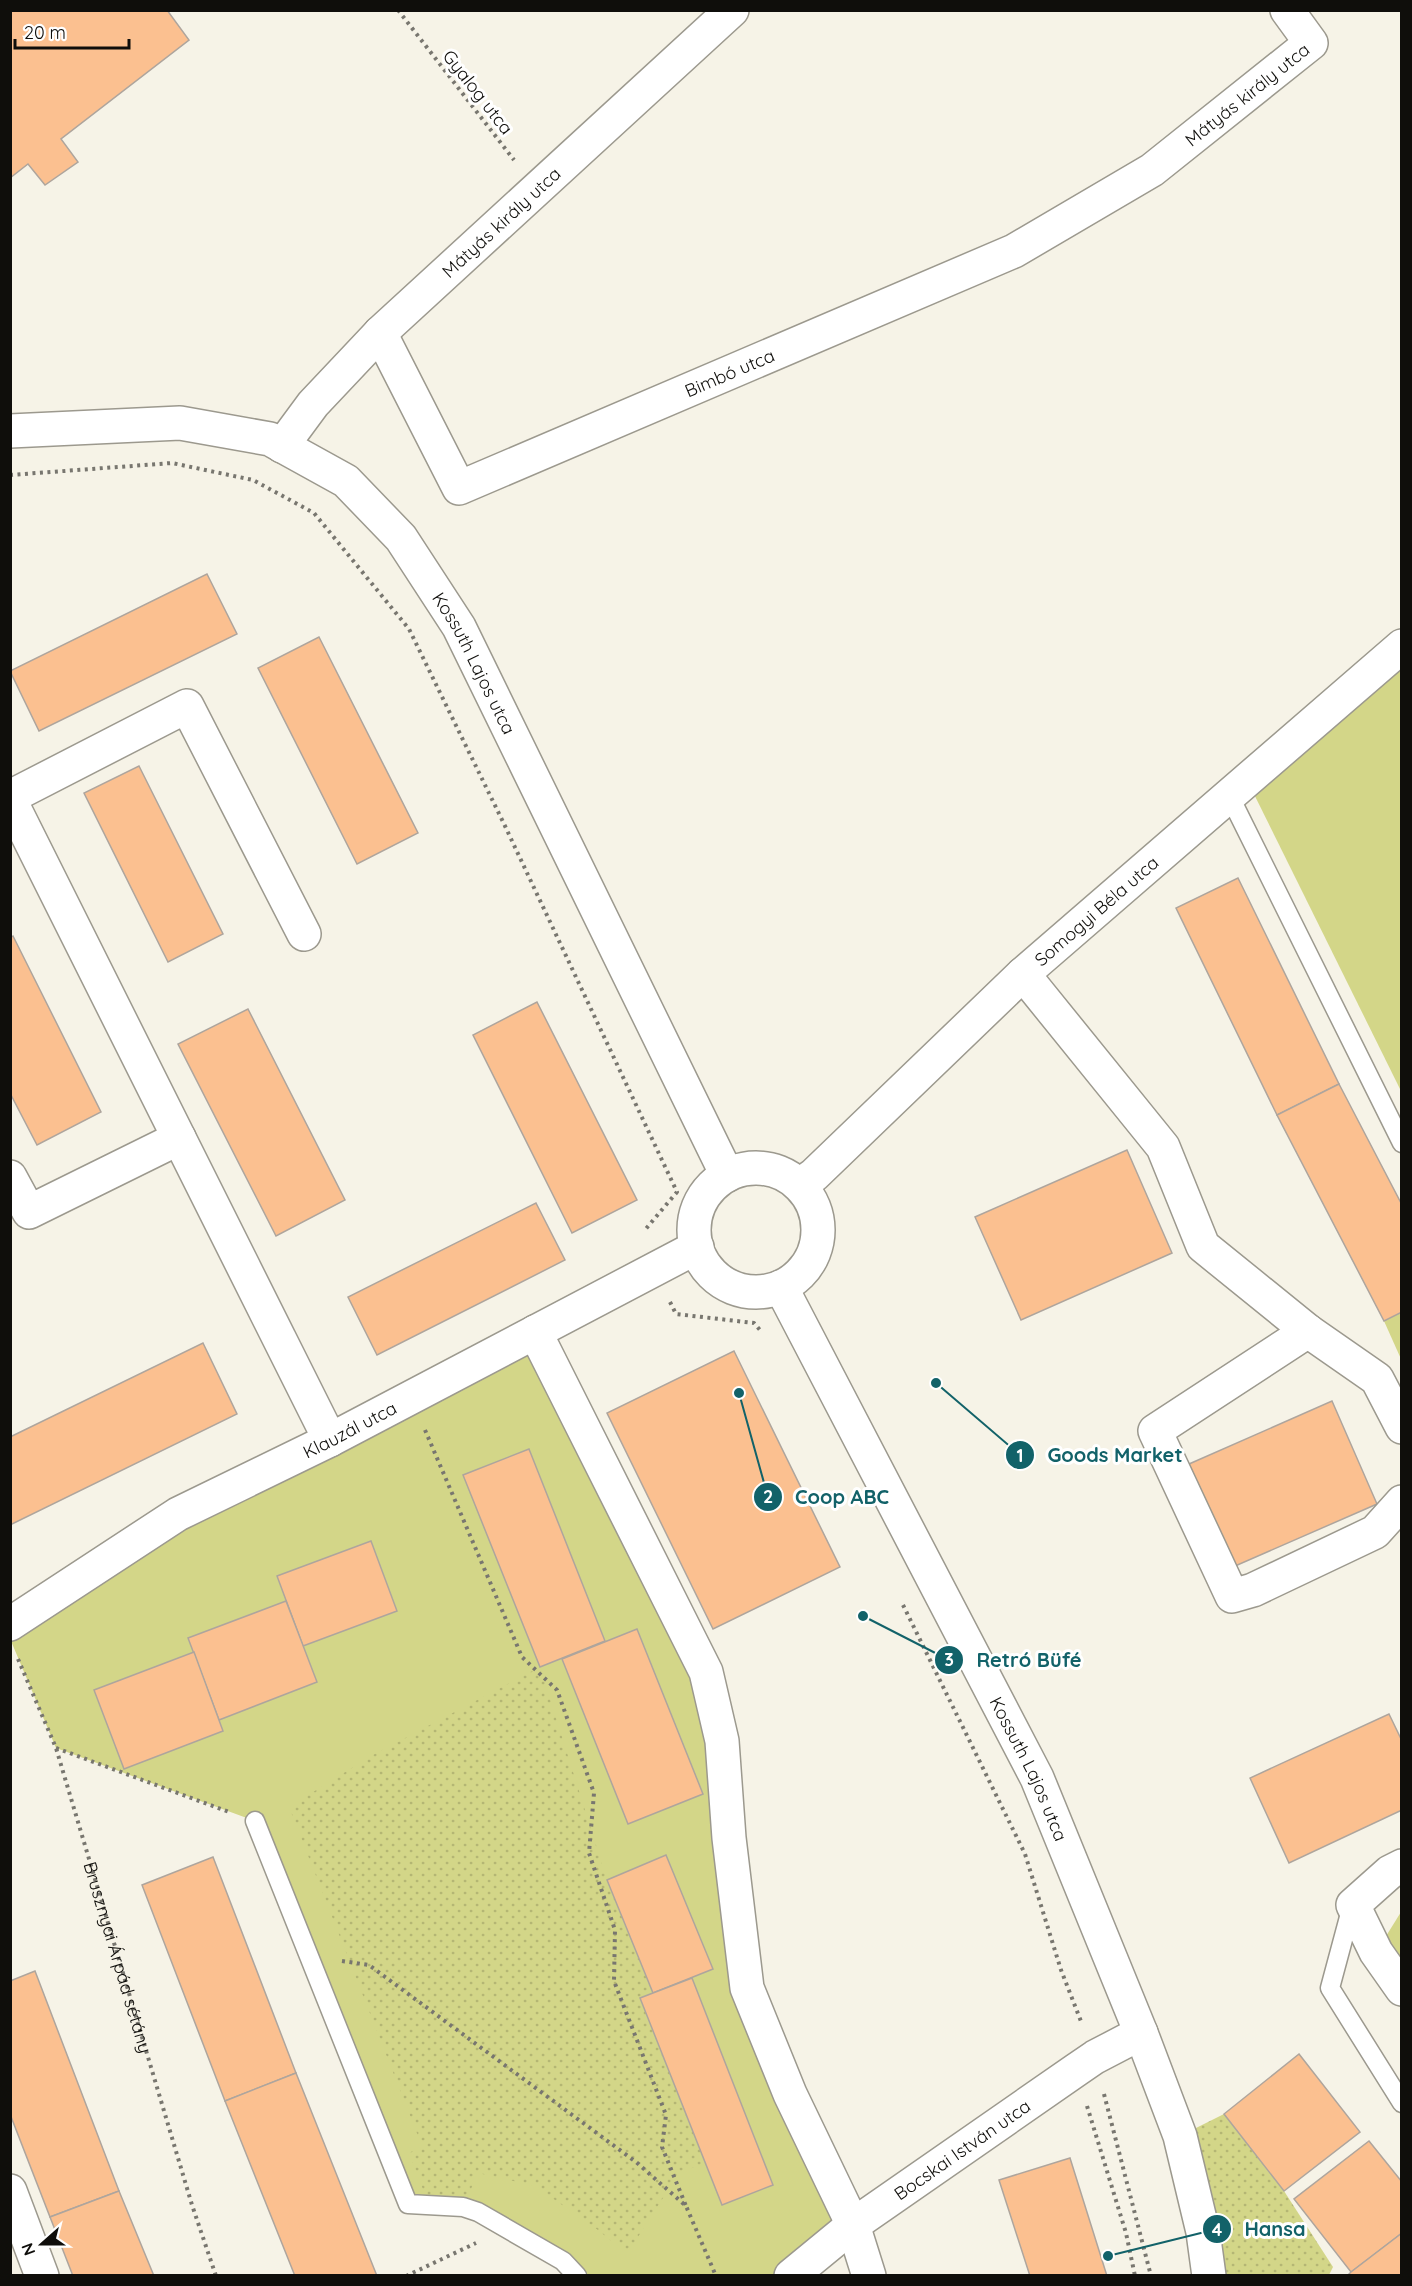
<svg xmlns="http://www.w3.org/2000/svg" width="1412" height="2286" viewBox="0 0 1412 2286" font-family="Quicksand,sans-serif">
  <defs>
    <pattern id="park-dots" width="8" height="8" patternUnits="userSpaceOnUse" patternTransform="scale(1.5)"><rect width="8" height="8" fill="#d3d688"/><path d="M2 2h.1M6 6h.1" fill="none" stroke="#b4b674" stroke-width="1.8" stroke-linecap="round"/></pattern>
  </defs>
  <rect width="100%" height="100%" fill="#f6f3e7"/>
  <g fill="#d3d688">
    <polygon points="1401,646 1401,1091 1247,780"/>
    <polygon points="1401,1312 1401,1359 1384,1321"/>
    <polygon points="535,1332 706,1672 747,1988 853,2225 791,2275 577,2276 478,2212 408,2204 255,1821 56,1748 11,1641 10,1624"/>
    <polygon points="1401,1912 1401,1967 1383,1941"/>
  </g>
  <g fill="url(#park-dots)">
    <polygon points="540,1667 607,1880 653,1993 641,1998 705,2163 679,2173 627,2254 598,2230 535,2186 478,2173 463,2207 429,2205 409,2153 422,2146 289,1807 371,1756"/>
    <polygon points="1224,2114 1284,2191 1333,2267 1329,2275 1209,2275 1180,2136"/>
  </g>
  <g fill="#fbc090" stroke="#aea59d" stroke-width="1.5">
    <polygon points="10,10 167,10 189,40 61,139 78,162 45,185 28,164 10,178"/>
    <polygon points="207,574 237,634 39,731 10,671"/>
    <polygon points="319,637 418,833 357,864 258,668"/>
    <polygon points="139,766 223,934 168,962 84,793"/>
    <polygon points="1238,878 1339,1084 1277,1115 1176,908"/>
    <polygon points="13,936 101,1112 37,1145 10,1093 10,938"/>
    <polygon points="537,1002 637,1200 572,1233 473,1035"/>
    <polygon points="248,1009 345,1200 276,1236 178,1044"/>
    <polygon points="1339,1084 1402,1205 1402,1312 1384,1321 1277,1115"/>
    <polygon points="1127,1150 1172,1253 1021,1320 975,1217"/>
    <polygon points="536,1203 565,1260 377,1355 348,1297"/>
    <polygon points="203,1343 237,1414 10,1525 10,1437"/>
    <polygon points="734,1351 840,1567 713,1629 607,1413"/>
    <polygon points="1332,1401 1377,1504 1226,1570 1180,1468"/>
    <polygon points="529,1449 605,1641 540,1667 463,1475"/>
    <polygon points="371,1541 397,1611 303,1646 277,1576"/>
    <polygon points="286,1601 317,1682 219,1720 188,1638"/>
    <polygon points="637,1629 703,1794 628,1824 562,1659"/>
    <polygon points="194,1652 223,1731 124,1769 94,1690"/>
    <polygon points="1389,1714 1402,1741 1402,1810 1289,1863 1250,1778"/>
    <polygon points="666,1855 713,1969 653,1993 607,1880"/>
    <polygon points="213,1857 296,2073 225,2101 142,1885"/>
    <polygon points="35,1971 119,2191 50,2217 10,2114 10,1981"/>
    <polygon points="692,1978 773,2185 722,2205 640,1998"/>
    <polygon points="1299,2054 1360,2132 1284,2191 1224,2114"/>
    <polygon points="296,2073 377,2276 295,2276 225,2101"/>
    <polygon points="1369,2141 1402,2182 1402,2233 1351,2272 1294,2199"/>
    <polygon points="1070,2158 1107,2276 1030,2276 999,2180"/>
    <polygon points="119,2191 154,2276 73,2276 50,2217"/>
    <polygon points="1402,2233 1402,2276 1347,2276 1351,2272"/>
  </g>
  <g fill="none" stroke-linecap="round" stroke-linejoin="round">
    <g stroke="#9c998e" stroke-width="21">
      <g id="lane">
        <polyline points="1229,795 1402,1143"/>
        <polyline points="255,1821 408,2204 463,2207 478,2212 563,2261 577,2276"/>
        <polyline points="1352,1906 1330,1988 1402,2103"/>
      </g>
    </g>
    <g stroke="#9c998e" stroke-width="36">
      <g id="street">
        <path id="s2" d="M380,333L459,488L1014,251L1152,170L1311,43L1287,10"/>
        <path id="s3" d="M282,446L313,404L380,333L732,10"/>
        <polyline points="10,797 187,706 304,934"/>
        <polyline points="10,800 330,1440"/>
        <polyline points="1023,974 1163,1147 1203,1246 1308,1331 1377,1379 1402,1427"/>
        <polyline points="10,1177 29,1212 179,1138"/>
        <path id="s4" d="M800,1185L814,1175L1023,974L1402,646"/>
        <polyline points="1308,1331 1155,1431 1232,1596 1253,1590 1375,1532 1402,1502"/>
        <polyline points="535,1332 706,1672 722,1741 729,1838 747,1988 790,2094 853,2225 869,2276"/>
        <path id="s5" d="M10,1624L178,1514L330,1440L697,1247"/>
        <polyline points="1402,1866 1390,1872 1353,1905 1376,1952 1402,1989"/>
        <polyline points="10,2191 42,2276"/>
        <path id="s6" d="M791,2276L853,2225L1076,2070L1095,2057L1141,2033"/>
      </g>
    </g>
    <g stroke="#9c998e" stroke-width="36">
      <g id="secondary">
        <path id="s7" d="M10,431L180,423L270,439L346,481L401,538L459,627L727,1175"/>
        <circle cx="756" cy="1230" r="62"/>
        <path id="s8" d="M781,1287L1037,1778L1141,2033L1180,2136L1203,2232L1209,2276"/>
      </g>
    </g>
    <g stroke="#78766f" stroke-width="4" stroke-dasharray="3 4.5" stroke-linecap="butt">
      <polyline points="398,10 514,160"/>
      <polyline points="10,475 172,463 253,480 314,513 409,629 505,826 677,1192 644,1231"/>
      <polyline points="670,1302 676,1314 754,1323 760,1330"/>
      <polyline points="425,1430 522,1657 557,1690 594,1793 589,1853 615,1930 614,1981 666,2115 662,2147 686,2206"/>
      <polyline points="903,1605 1025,1854 1061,1970 1082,2024"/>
      <path id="s1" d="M18,1659L56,1748L192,2205L216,2276"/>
      <polyline points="56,1748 229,1812"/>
      <polyline points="342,1961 369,1965 636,2162 686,2206 716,2276"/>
      <polyline points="1104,2094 1151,2276"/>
      <polyline points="1087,2106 1126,2233 1135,2276"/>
      <polyline points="406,2276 476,2243"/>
    </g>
    <use href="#lane" stroke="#fff" stroke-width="18"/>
    <use href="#street" stroke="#fff" stroke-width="33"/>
    <use href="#secondary" stroke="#fff" stroke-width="33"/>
  </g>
  <g text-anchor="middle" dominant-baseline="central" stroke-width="6" stroke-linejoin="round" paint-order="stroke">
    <g font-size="18" fill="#0f0e0b" stroke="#fff">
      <text transform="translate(478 92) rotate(52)">Gyalog utca</text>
      <text stroke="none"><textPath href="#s2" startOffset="1059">Mátyás király utca</textPath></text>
      <text stroke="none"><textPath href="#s3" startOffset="314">Mátyás király utca</textPath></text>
      <text stroke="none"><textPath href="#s2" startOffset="468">Bimbó utca</textPath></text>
      <text stroke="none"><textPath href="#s7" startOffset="573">Kossuth Lajos utca</textPath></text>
      <text stroke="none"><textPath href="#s4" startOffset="404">Somogyi Béla utca</textPath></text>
      <text stroke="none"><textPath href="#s5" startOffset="392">Klauzál utca</textPath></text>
      <text stroke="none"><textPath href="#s8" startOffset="542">Kossuth Lajos utca</textPath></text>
      <text stroke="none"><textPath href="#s1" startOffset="315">Brusznyai Árpád sétány</textPath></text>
      <text stroke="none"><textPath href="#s6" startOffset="213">Bocskai István utca</textPath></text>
    </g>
  </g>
  <path fill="none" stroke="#126269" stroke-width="2" d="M936 1383L1020 1455M739 1393L768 1497M863 1616L949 1660M1108 2256L1217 2229"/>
  <g fill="#126269" stroke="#fff" stroke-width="2">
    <circle cx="936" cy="1383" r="6"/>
    <circle cx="739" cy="1393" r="6"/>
    <circle cx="863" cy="1616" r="6"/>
    <circle cx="1108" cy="2256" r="6"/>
    <circle cx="1020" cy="1455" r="15"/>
    <circle cx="768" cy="1497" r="15"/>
    <circle cx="949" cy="1660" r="15"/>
    <circle cx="1217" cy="2229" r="15"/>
  </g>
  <g font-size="18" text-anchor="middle" font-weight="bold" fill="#fff">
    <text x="1020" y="1462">1</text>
    <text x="768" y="1503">2</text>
    <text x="949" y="1666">3</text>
    <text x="1217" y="2236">4</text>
  </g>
  <g font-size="20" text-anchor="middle" font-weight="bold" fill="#126269" stroke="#fff" stroke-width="6" stroke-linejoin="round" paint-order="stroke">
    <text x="1115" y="1462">Goods Market</text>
    <text x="842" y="1504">Coop ABC</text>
    <text x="1029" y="1667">Retró Büfé</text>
    <text x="1275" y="2236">Hansa</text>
  </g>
  <rect width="1412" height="2286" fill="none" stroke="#0f0e0b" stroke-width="24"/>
  <g transform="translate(42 2244) rotate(249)" stroke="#ffffff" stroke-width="4.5" paint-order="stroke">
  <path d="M0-4.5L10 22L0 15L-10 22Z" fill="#0f0e0b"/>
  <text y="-9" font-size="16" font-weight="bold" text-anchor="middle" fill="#0f0e0b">N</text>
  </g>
  <path d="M15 39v9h114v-9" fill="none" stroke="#0f0e0b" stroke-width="3"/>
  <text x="24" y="39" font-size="18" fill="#0f0e0b" stroke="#ffffff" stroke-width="4.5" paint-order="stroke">20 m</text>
</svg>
